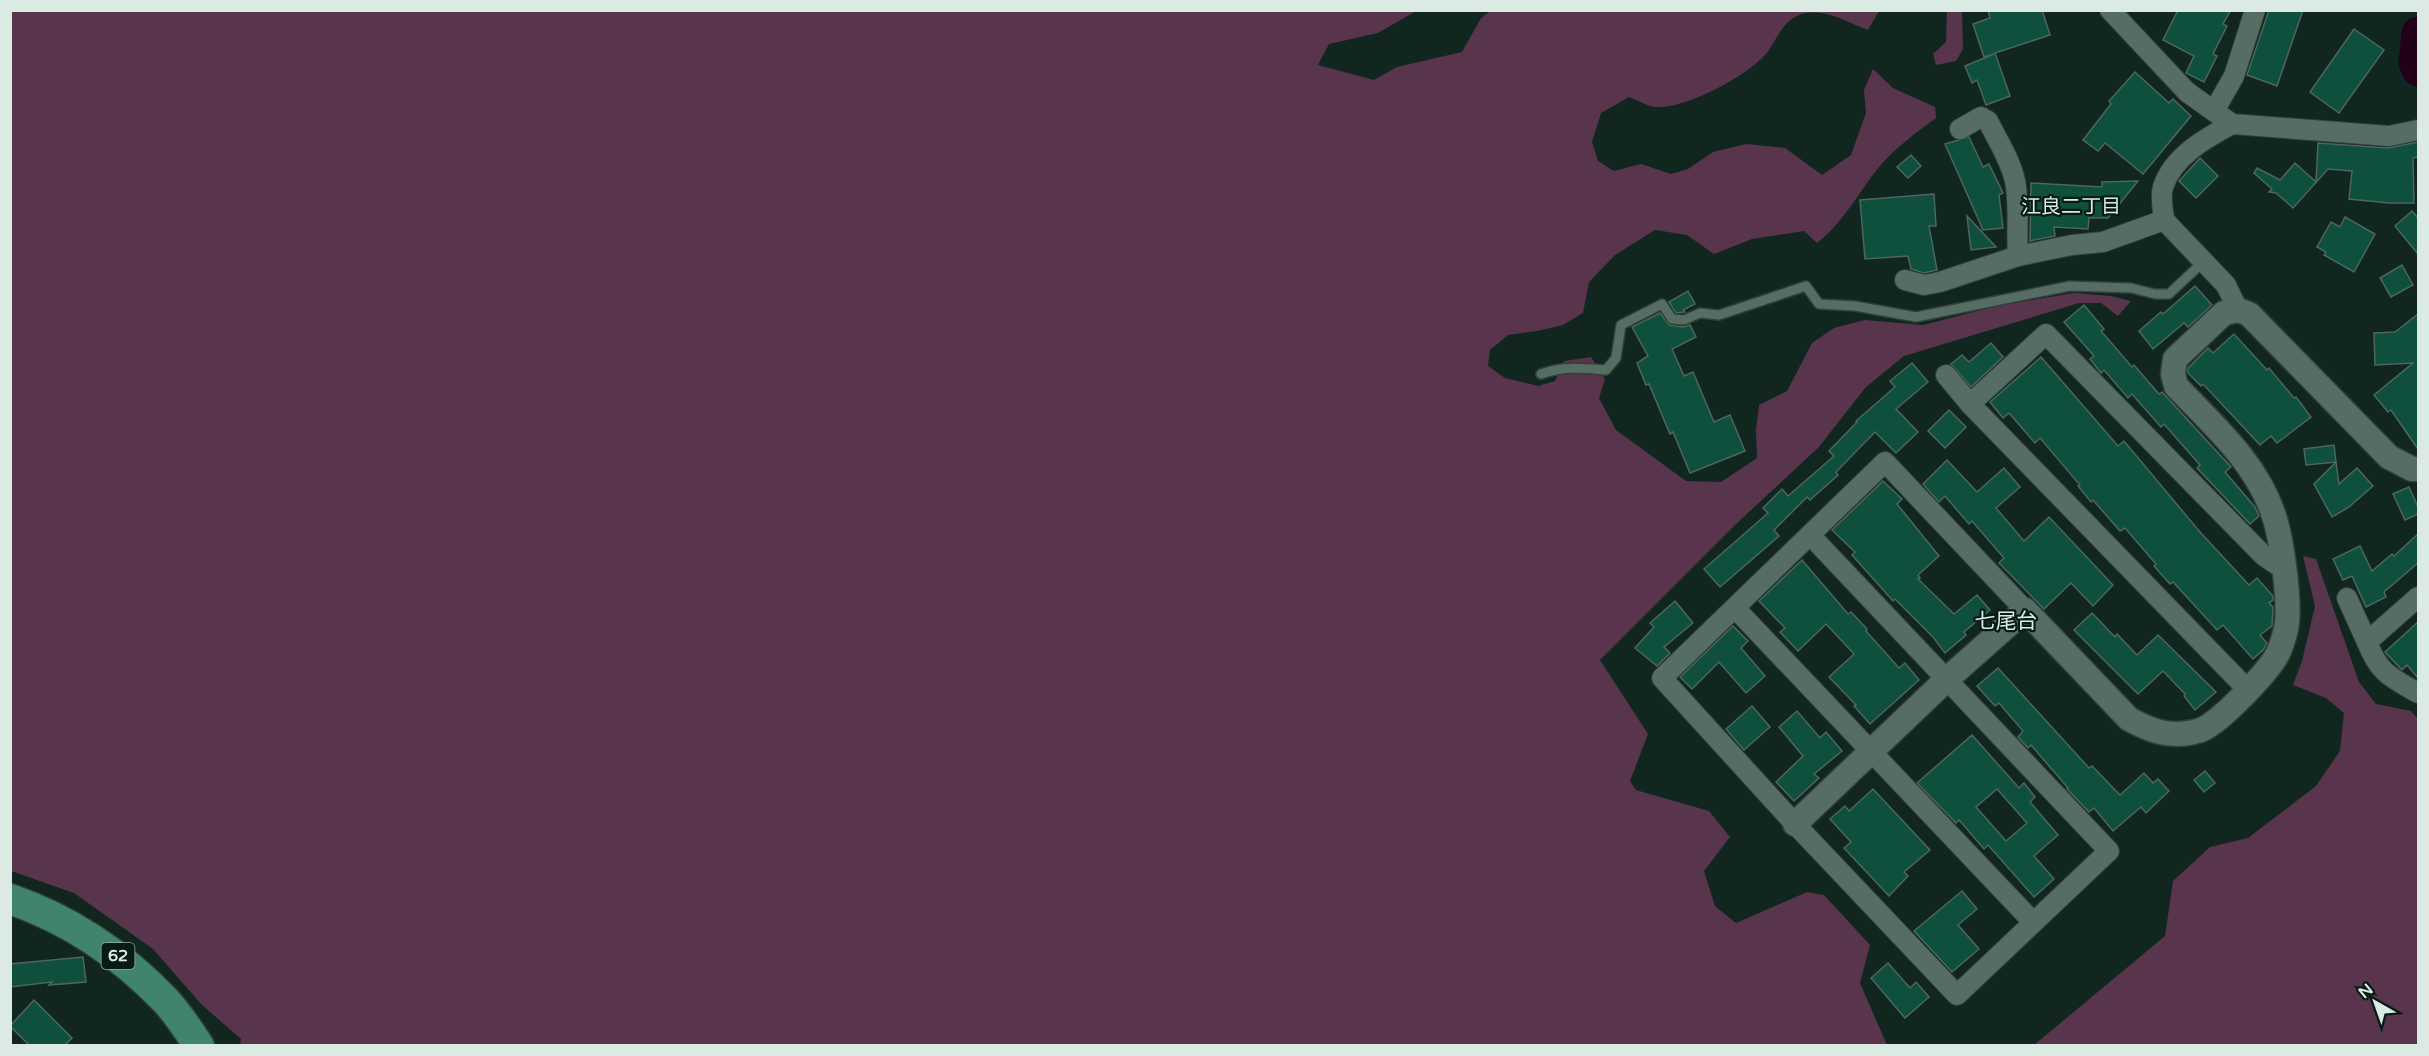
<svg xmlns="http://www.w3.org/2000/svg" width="2429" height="1056" viewBox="0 0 2429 1056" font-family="'Varela Round','Noto Sans JP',sans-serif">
  <rect width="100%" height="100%" fill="#10261e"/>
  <g fill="#58354c">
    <path d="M11,11H1416L1378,33L1329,44L1318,65L1374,80L1397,67L1462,52L1481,18L1490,11H1879L1868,30C1846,22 1826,8 1802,14C1782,20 1777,40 1766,54C1747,76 1684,110 1655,107C1647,106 1637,100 1629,97L1601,113L1592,142L1598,161L1614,171L1641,164L1671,174L1688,169L1713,152L1746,144L1785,148L1822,175L1851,155L1866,113L1864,90L1873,69L1893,88L1935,107L1936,118C1916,133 1896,147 1879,167C1858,193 1844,222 1817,243L1804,231L1752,239L1714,254L1687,235L1655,230L1615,255L1589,282L1583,313L1563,325L1537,331L1508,335L1490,350L1488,366L1505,378L1538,386L1555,381L1564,361L1591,357L1605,379L1599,398L1616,430L1686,481L1721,482L1757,458L1756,430L1759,405L1787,391L1812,343L1834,328L1865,320L1923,325L1997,306L2074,293L2111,296L2131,301L2118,316L2101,303H2079L1904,356L1866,387L1818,448L1735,525L1600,660L1648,734L1630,781L1636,790L1709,811L1730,837L1704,871L1715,906L1736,923L1807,892L1824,895L1870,945L1860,983L1887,1045H240L241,1039L201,1004L153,949L74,893L11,871Z"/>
    <polygon points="1947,11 1962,11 1963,49 1956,61 1936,65 1933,54 1946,42"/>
    <polygon points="2303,556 2316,559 2359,682 2376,704 2411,711 2418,719 2418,1045 2034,1045 2165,936 2173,881 2210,847 2248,838 2316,786 2340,751 2344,713 2326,698 2293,685 2302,661 2315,606"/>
  </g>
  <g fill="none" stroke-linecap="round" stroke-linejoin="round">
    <polyline stroke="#220018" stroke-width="33" points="2418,33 2415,62 2418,70"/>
  </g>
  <g fill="#0e503d" stroke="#4e665c" stroke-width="1.5" fill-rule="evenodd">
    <polygon points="1988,10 2042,10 2050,35 1995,53 2010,96 1986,105 1977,80 1972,83 1965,66 1994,54 1984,57 1973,24 1990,18"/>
    <polygon points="2178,10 2231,10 2223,24 2227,26 2213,54 2217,56 2204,82 2186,73 2194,56 2163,40"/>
    <polygon points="2269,10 2303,10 2277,86 2247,75"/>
    <polygon points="2354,29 2384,50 2339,113 2310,92"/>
    <polygon points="2135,72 2169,103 2173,99 2191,116 2143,174 2105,143 2098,151 2083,140 2111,104 2109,101"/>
    <polygon points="1969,137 1983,167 1989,164 2003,193 1999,195 2003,228 1983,230 1945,144"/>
    <polygon points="2418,142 2418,157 2413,158 2414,203 2389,203 2349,199 2352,171 2328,169 2293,208 2276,193 2269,192 2272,189 2254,173 2257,168 2280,180 2295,163 2316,182 2318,143 2388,148"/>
    <polygon points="1911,155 1921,166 1908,178 1897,167"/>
    <polygon points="2200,158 2218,176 2196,198 2179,181"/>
    <polygon points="2138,181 2108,218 2089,218 2088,229 2054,227 2055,236 2030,241 2031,183 2102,187 2102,182"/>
    <polygon points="1934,194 1936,226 1929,226 1937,270 1924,273 1911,269 1908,256 1865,259 1860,200"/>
    <polygon points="2412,211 2418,218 2418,254 2395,226"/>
    <polygon points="1967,216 1996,247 1971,250"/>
    <polygon points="2345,217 2375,234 2354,272 2324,255 2326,252 2317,247 2331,222 2340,227"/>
    <polygon points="2402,265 2413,285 2391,297 2380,278"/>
    <polygon points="2195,286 2212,305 2188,327 2184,323 2153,349 2139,331 2161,312 2163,314"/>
    <polygon points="1688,291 1695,304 1683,310 1685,312 1676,313 1669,302"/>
    <polygon points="2084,305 2104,329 2101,331 2132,367 2134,365 2159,394 2162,392 2231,467 2225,472 2255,507 2259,516 2250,524 2197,468 2200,465 2164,424 2161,427 2132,394 2128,398 2104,370 2101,373 2090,359 2094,356 2064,322"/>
    <polygon points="1660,313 1669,325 1683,327 1690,325 1696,337 1672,349 1684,376 1693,372 1714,422 1730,415 1745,451 1690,473 1673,432 1670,434 1649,384 1646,385 1637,363 1648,356 1632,327"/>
    <polygon points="2418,314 2418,449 2391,410 2388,412 2374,395 2413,363 2375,365 2374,333 2395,332"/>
    <polygon points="2234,334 2267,370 2269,368 2294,398 2296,397 2311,417 2277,443 2271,436 2260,445 2203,384 2201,386 2188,373 2188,368 2208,348 2213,353"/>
    <polygon points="1991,343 2003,357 1971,387 1951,364 1962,355 1969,362"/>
    <polygon points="2041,357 2118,446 2124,441 2200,532 2249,585 2257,578 2273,596 2273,600 2269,603 2273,607 2272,626 2260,635 2267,643 2263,650 2253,659 2223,625 2217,630 2173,582 2170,584 2154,566 2156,564 2125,528 2120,531 2093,500 2091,502 2078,486 2080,485 2040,438 2035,443 2009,413 2003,418 1990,402"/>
    <polygon points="1912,363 1928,382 1896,409 1918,432 1896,453 1875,432 1836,472 1838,475 1810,500 1807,497 1774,530 1779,536 1720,587 1704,569 1768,513 1763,508 1782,489 1788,496 1834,456 1829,451 1857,422 1856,421 1895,387 1890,381"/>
    <polygon points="1949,410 1966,427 1945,448 1928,431"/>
    <polygon points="2334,445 2336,462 2306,465 2304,449"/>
    <polygon points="1947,460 1977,492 2004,468 2020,487 1996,508 2024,541 2049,517 2113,585 2093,606 2071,583 2044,609 1999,563 2004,558 1972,521 1969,524 1945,496 1939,502 1923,484"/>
    <polygon points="2336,462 2339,484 2357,468 2373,486 2349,507 2332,517 2314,484"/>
    <polygon points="1883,481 1902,499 1897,504 1939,556 1918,575 1920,578 1918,579 1954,614 1977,595 1990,610 1964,632 1966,635 1945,653 1933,637 1895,599 1893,601 1852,555 1855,552 1832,530"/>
    <polygon points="2409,487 2418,507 2418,514 2405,520 2393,494"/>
    <polygon points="2418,534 2418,563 2384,592 2386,597 2366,607 2352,576 2343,580 2333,559 2360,546 2372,571 2392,554 2394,556"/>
    <polygon points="1802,560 1848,614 1851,612 1867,629 1866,631 1899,668 1905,663 1919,680 1870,724 1854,706 1856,705 1829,677 1854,654 1826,624 1798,651 1780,632 1785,628 1759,601"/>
    <polygon points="1675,601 1693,623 1664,647 1670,653 1657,666 1635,648 1654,627 1650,623"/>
    <polygon points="2092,613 2115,637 2117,634 2137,655 2158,635 2216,692 2195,710 2184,696 2185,694 2163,671 2138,694 2074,630"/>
    <polygon points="2418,622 2418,678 2407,665 2402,670 2400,668 2385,652"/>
    <polygon points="1733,626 1748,641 1741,648 1765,676 1746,693 1719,662 1692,689 1680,677"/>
    <polygon points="1998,668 2089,768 2092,766 2120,795 2144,773 2153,783 2158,779 2169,791 2146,813 2141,807 2113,831 2094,808 2089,812 2067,789 2068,788 2031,745 2028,748 2018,737 2023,731 1999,703 1995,706 1977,686"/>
    <polygon points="1752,706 1770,727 1744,750 1726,729"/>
    <polygon points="1797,711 1820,738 1826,732 1842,751 1814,774 1819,778 1794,801 1776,782 1803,756 1779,727"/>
    <path d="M1972,735L2019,788L2024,783L2035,797L2030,802L2058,835L2034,856L2054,879L2034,897L1988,845L1984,849L1959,820L1956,823L1917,783ZM1997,789L2027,823L2006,841L1976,807Z"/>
    <polygon points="2205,771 2215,783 2204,792 2194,780"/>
    <polygon points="1873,789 1930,850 1904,872 1908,876 1889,896 1844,848 1851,842 1830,819 1845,806 1849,811"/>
    <polygon points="1962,891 1977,909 1958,925 1979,949 1952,972 1914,931"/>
    <polygon points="83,957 86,982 49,985 52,982 10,987 10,964"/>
    <polygon points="1888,963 1910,988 1916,982 1929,997 1905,1018 1871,978"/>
    <polygon points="34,1000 72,1038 64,1046 30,1046 10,1026"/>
  </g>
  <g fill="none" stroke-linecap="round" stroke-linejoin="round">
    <g stroke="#303f38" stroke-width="12">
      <path id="service" d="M1541,374C1564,366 1582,368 1606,370L1616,358L1621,325L1662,304L1672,319L1684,320L1700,313L1719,315L1806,286L1819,304L1855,306L1916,317L2070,286L2131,288L2155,294H2169L2203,262"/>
    </g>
    <g stroke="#303f38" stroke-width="22">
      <g id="minor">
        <polyline points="2110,10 2187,92 2232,124 2389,136 2418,130"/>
        <polyline points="2214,111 2234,76 2255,10"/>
        <path d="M1960,129L1981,117L1988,121C1997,139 2011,161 2015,181C2020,205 2016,231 2018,256"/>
        <polyline points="2164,220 2226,285 2238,310"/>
        <path d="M1905,280L1924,285L1940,282L2018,256L2072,245L2103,242L2164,220C2163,210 2160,196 2163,187C2173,156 2206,138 2232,124"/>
        <polyline points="1946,375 1970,404 2248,690"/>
        <polyline points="1970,404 2046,334 2264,556 2283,569"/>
        <polyline points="1811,536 2109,851 1957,995 1795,824 1662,678 1885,462 2025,610"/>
        <polyline points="2347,598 2367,642 2418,597"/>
        <polyline points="1735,608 2033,922"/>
        <path d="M2367,642C2379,673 2390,677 2418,693"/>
      </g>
    </g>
    <g stroke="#303f38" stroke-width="27">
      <path id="tertiary" d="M1795,824L1946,680L2025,610L2129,719C2144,727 2159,734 2177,734C2184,734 2197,732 2203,729C2222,720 2267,673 2277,655C2281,648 2284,637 2286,629C2291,604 2282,541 2274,516C2257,463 2214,426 2176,386L2173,374L2175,359L2224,313L2238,310L2249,314L2389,457L2412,469H2418"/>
    </g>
    <g stroke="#303f38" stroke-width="33">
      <path id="primary" d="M10,899C71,920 122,955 166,1001C179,1015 189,1031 199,1046"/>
    </g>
    <use href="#service" stroke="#556d63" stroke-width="9"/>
    <use href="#minor" stroke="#556d63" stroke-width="20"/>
    <use href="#tertiary" stroke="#556d63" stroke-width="24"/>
    <use href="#primary" stroke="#41846e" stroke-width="30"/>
  </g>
  <g text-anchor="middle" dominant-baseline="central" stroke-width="4.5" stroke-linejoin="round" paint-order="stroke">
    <rect fill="#061c15" stroke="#9caca6" stroke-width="1.5" x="101.5" y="943" width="33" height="26" rx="4.5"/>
    <g font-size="16" font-weight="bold" fill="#dceae4">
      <text x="118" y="956">62</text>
    </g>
    <g font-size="20" fill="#dceae4" stroke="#061c15">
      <text x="2071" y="207">江良二丁目</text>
    </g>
    <g font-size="21" fill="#dceae4" stroke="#061c15">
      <text x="2006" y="621">七尾台</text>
    </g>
  </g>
  <rect width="2429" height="1056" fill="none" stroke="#dceae4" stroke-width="24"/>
  <g transform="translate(2375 1002) rotate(320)" stroke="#061c15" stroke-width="4.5" paint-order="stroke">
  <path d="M0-4.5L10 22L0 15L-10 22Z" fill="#dceae4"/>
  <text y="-9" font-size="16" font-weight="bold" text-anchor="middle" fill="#dceae4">N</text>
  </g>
</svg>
